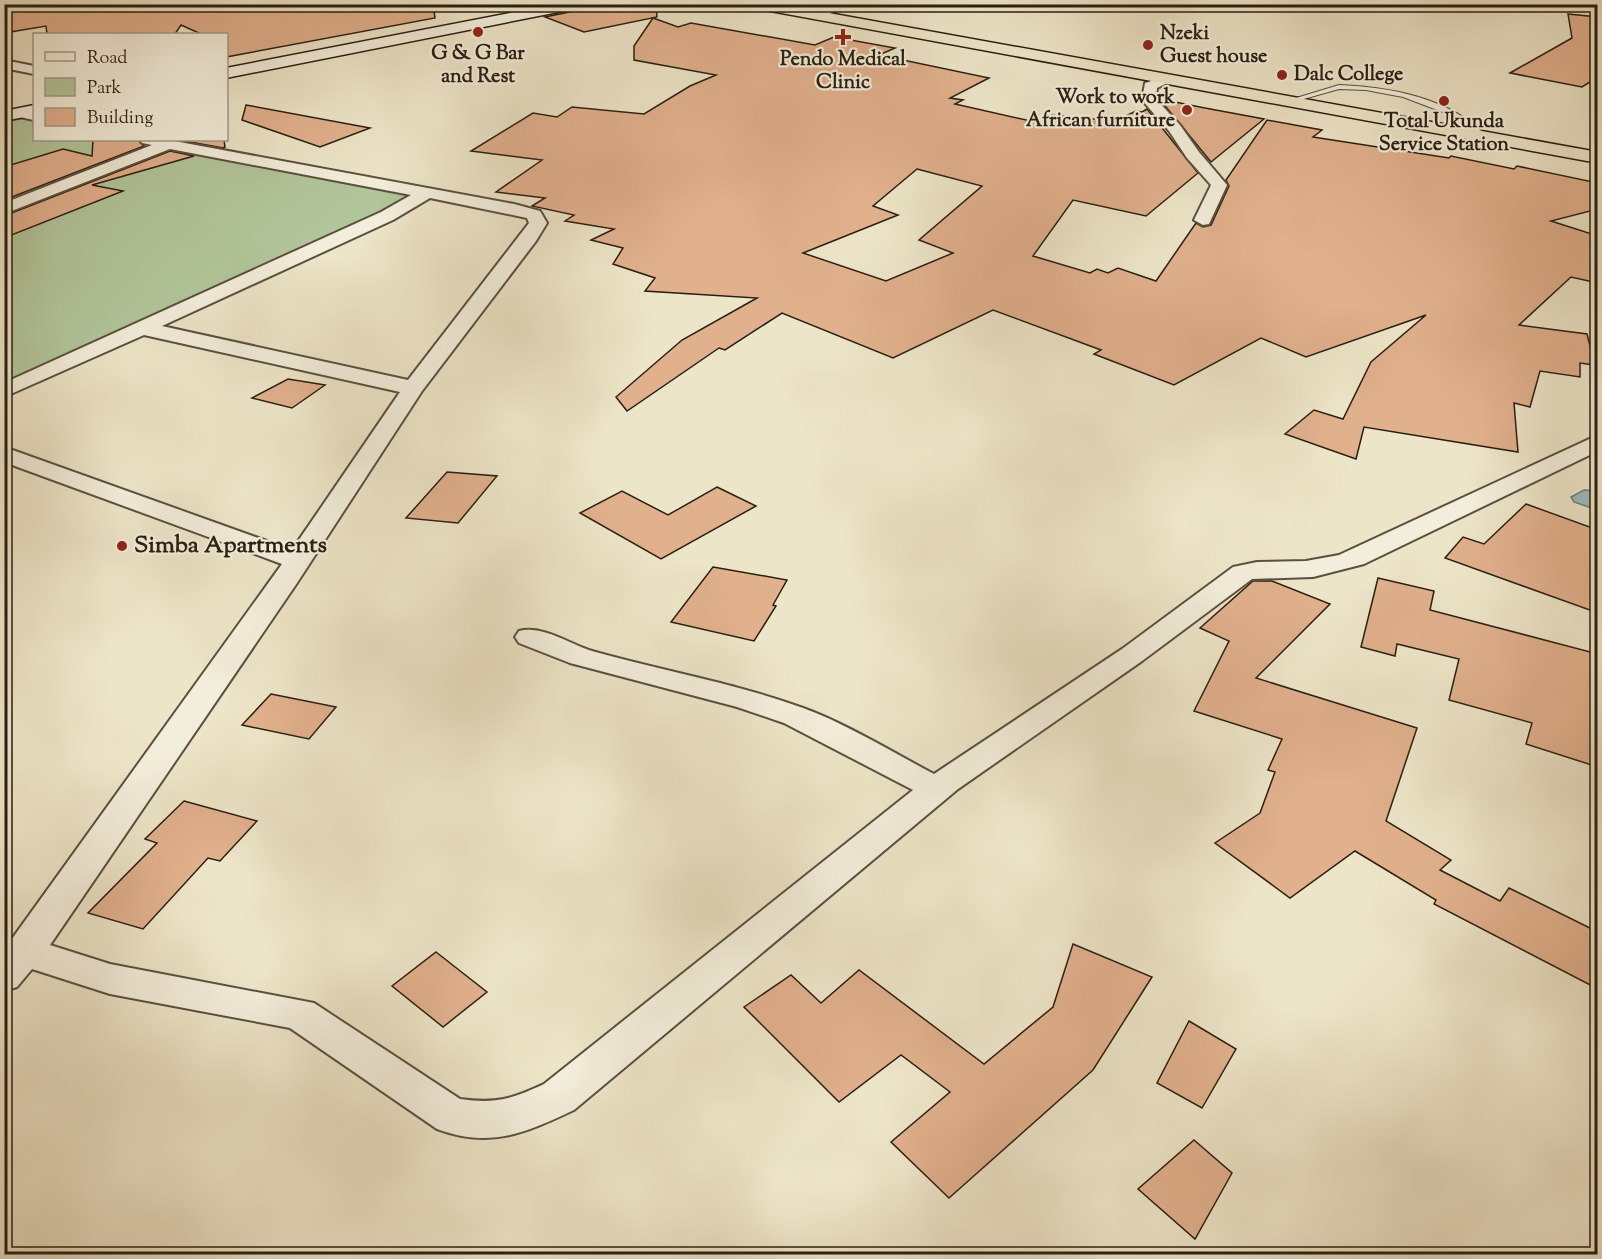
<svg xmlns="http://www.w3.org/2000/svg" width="1602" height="1259" viewBox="0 0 1602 1259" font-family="'Sorts Mill Goudy',serif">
  <rect width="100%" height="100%" fill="#ede5c8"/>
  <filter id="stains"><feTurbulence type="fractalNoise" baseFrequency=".00333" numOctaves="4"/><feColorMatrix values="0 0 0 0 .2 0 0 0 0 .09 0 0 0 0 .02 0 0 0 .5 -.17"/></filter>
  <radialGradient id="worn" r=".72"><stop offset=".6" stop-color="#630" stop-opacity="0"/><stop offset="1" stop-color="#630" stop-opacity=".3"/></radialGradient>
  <g fill="#b2c69b" stroke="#6e7256" stroke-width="1.5">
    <polygon points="33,116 34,140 132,140 155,145 5,205 5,122"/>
    <polygon points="171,147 417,194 381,215 5,383 4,213"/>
  </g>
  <polygon fill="#9bbdbd" stroke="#6d7e78" stroke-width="1.5" points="1584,490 1597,491 1597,510 1574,502 1571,497"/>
  <g fill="#e1b08d" stroke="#291f11" stroke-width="1.5" fill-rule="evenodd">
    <polygon points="4,4 433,4 435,18 226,57 226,34 201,34 181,25 175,34 47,34 46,26 4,33"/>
    <polygon points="587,4 656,4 657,17 584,32 545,17 579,10"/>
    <polygon points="1568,14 1598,17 1598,77 1582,87 1510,73 1572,38"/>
    <path d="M653,18L678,27L691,23L815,45L834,37L895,48L879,55L989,78L950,98L963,100L955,104L1044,124L1052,115L1115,121L1136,111L1142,112L1147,109L1198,173L1146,216L1073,200L1033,256L1090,273L1097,269L1108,273L1118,268L1156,281L1196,223L1203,227L1211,225L1229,186L1226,180L1267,120L1322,130L1313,137L1449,158L1451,156L1514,169L1517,166L1598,183V209L1551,221L1598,236V283L1571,277L1519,325L1587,334L1595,365L1580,363V377L1540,371L1530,407L1514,403L1518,452L1364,427L1356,459L1285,434L1314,410L1343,419L1371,362L1426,315L1306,357L1261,338L1174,385L1094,354L1101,350L993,310L893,358L782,313L725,350L719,348L627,411L616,397L682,340L757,298L645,291L655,278L613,264L623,248L591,240L614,229L565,221L574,215L532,206L545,198L496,192L542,160L471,151L533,113L557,117L572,107L644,114L690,86L716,75L634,60V46ZM917,169L982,186L919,240L953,253L886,281L803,253L898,215L873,206Z"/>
    <polygon points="1165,100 1205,108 1264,119 1211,162 1162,102"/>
    <polygon points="246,105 370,128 320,147 242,120"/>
    <polygon points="93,140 138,140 144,146 4,200 4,167 63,149 92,156"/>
    <polygon points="179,140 224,140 225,147 223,148"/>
    <polygon points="170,151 194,156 92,185 123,191 4,238 4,216"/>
    <polygon points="288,379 325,385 292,408 252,398"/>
    <polygon points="447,472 497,476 458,523 406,518"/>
    <polygon points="717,487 756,506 661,559 580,513 622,491 668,515"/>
    <polygon points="1526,504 1598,530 1598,613 1445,558 1463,537 1484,544"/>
    <polygon points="713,567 787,580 773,605 776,606 754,641 671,622"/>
    <polygon points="1378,578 1434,591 1430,610 1598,654 1598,767 1526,744 1532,723 1449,700 1459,659 1397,644 1395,656 1361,647"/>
    <polygon points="1253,581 1272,581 1330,604 1256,678 1417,728 1386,821 1451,860 1440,870 1500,901 1509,888 1598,932 1598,989 1434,904 1436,900 1355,851 1290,898 1215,843 1260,813 1275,772 1268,770 1282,739 1194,711 1229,641 1200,628"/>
    <polygon points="271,694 336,707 309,739 242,725"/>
    <polygon points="184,801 257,821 220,861 208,858 143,929 88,913 157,843 145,839"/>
    <polygon points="1073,944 1152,977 1093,1070 949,1198 891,1142 950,1092 901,1055 839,1102 744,1007 791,975 821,1003 859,970 984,1064 1053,1007"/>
    <polygon points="436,952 487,992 443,1027 392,986"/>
    <polygon points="1189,1021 1236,1049 1202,1108 1157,1083"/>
    <polygon points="1194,1140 1232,1173 1195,1239 1138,1189"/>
  </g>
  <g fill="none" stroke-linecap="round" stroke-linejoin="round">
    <g stroke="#5a503f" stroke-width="2">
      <g id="lane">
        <polygon points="846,4 855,4 821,17 816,16"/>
        <path d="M1339,85C1390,87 1452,98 1488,138L1481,140L1461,119L1403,97L1366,90L1339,89L1286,104L1283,102Z"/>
      </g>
    </g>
    <g stroke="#5a503f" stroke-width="4">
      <g id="street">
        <polygon points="4,60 34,66 34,74 4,68"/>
        <polygon points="1167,76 1174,80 1157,88 1156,99 1180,125 1199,152 1227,185 1209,224 1203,225 1194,220 1211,185 1187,158 1169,131 1142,100 1145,83"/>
        <polygon points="20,109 34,112 34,120 15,116 13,113"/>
        <path d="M140,140H169L514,204L540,211L547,223L536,241L422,391L297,583L50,945L110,964L314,1003L460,1099C496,1104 512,1099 544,1084L913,790L784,723L737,707L570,663L519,643L515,637L519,631C543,625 569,644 592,651C662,671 735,683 803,708C845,723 894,753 934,774L1122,649L1233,567L1257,562L1306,561L1339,555L1598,435V451L1364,564L1313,577L1252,579L1142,661L958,789L574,1110C525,1133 491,1149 437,1129L290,1028L110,994L32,969L17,987L4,991V950L282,564L4,462V447L292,550L400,392L144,335L4,397V383L381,212L411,195L170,149L4,214V203L152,145L142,143ZM430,198L527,218L529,223L408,380L162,326L393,220Z"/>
      </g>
    </g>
    <g stroke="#291f11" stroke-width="3">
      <g id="secondary">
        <polygon points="556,4 585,4 579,8 226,78 226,68"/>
        <polygon points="34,105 34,115 4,121 4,111"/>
      </g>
    </g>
    <g stroke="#291f11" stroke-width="3">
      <polygon id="highway" points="748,4 779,4 1598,152 1598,163 754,8"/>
    </g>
    <use href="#lane" fill="#f3eedb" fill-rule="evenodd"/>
    <use href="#street" fill="#f3eedb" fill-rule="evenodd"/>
    <use href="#secondary" fill="#f3eedb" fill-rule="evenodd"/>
    <use href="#highway" fill="#ede5c8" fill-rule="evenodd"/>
  </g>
  <g fill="#8f2418" stroke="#f3eedb" stroke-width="2">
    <circle cx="478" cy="32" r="6"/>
    <path d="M840 28h6v6h6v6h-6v6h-6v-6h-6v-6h6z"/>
    <circle cx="1148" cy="45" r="6"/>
    <circle cx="1282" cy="75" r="6"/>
    <circle cx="1444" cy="101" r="6"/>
    <circle cx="1187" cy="110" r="6"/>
    <circle cx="122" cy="546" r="6"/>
  </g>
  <g text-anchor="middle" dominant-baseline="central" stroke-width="4.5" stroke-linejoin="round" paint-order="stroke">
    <g font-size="20" font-weight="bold" fill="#291f11" stroke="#f3eedb">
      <text x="1160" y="34" text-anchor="start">Nzeki<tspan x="1160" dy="23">Guest house</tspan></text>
      <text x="478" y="54">G &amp; G Bar<tspan x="478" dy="23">and Rest</tspan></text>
      <text x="843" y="60">Pendo Medical<tspan x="843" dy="23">Clinic</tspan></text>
      <text x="1294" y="75" text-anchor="start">Dalc College</text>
      <text x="1175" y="98" text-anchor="end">Work to work<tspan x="1175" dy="23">African furniture</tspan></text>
      <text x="1444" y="122">Total Ukunda<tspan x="1444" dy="23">Service Station</tspan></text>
    </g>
    <g font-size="24" font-weight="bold" fill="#291f11" stroke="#f3eedb" text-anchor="start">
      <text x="134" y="546">Simba Apartments</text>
    </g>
  </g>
  <rect width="1602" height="1259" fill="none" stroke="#ede5c8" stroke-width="24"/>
  <rect x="6" y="6" width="1590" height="1247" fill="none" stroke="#291f11" stroke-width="3"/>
  <rect x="12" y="12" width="1578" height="1235" fill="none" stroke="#291f11" stroke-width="1.5"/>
  <rect x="33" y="33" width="195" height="108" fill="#f3eedb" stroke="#a29b8a" stroke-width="1.5"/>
  <rect x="45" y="52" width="30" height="9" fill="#f3eedb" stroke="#a29b8a" stroke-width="1.5"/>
  <text x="87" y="63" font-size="18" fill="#291f11">Road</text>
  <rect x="45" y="78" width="30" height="18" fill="#b2c69b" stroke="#a29b8a" stroke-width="1.5"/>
  <text x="87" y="93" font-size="18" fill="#291f11">Park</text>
  <rect x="45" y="108" width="30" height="18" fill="#e1b08d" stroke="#a29b8a" stroke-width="1.5"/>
  <text x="87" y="123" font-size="18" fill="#291f11">Building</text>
  <rect width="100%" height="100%" filter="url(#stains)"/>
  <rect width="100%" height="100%" fill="url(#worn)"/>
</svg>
